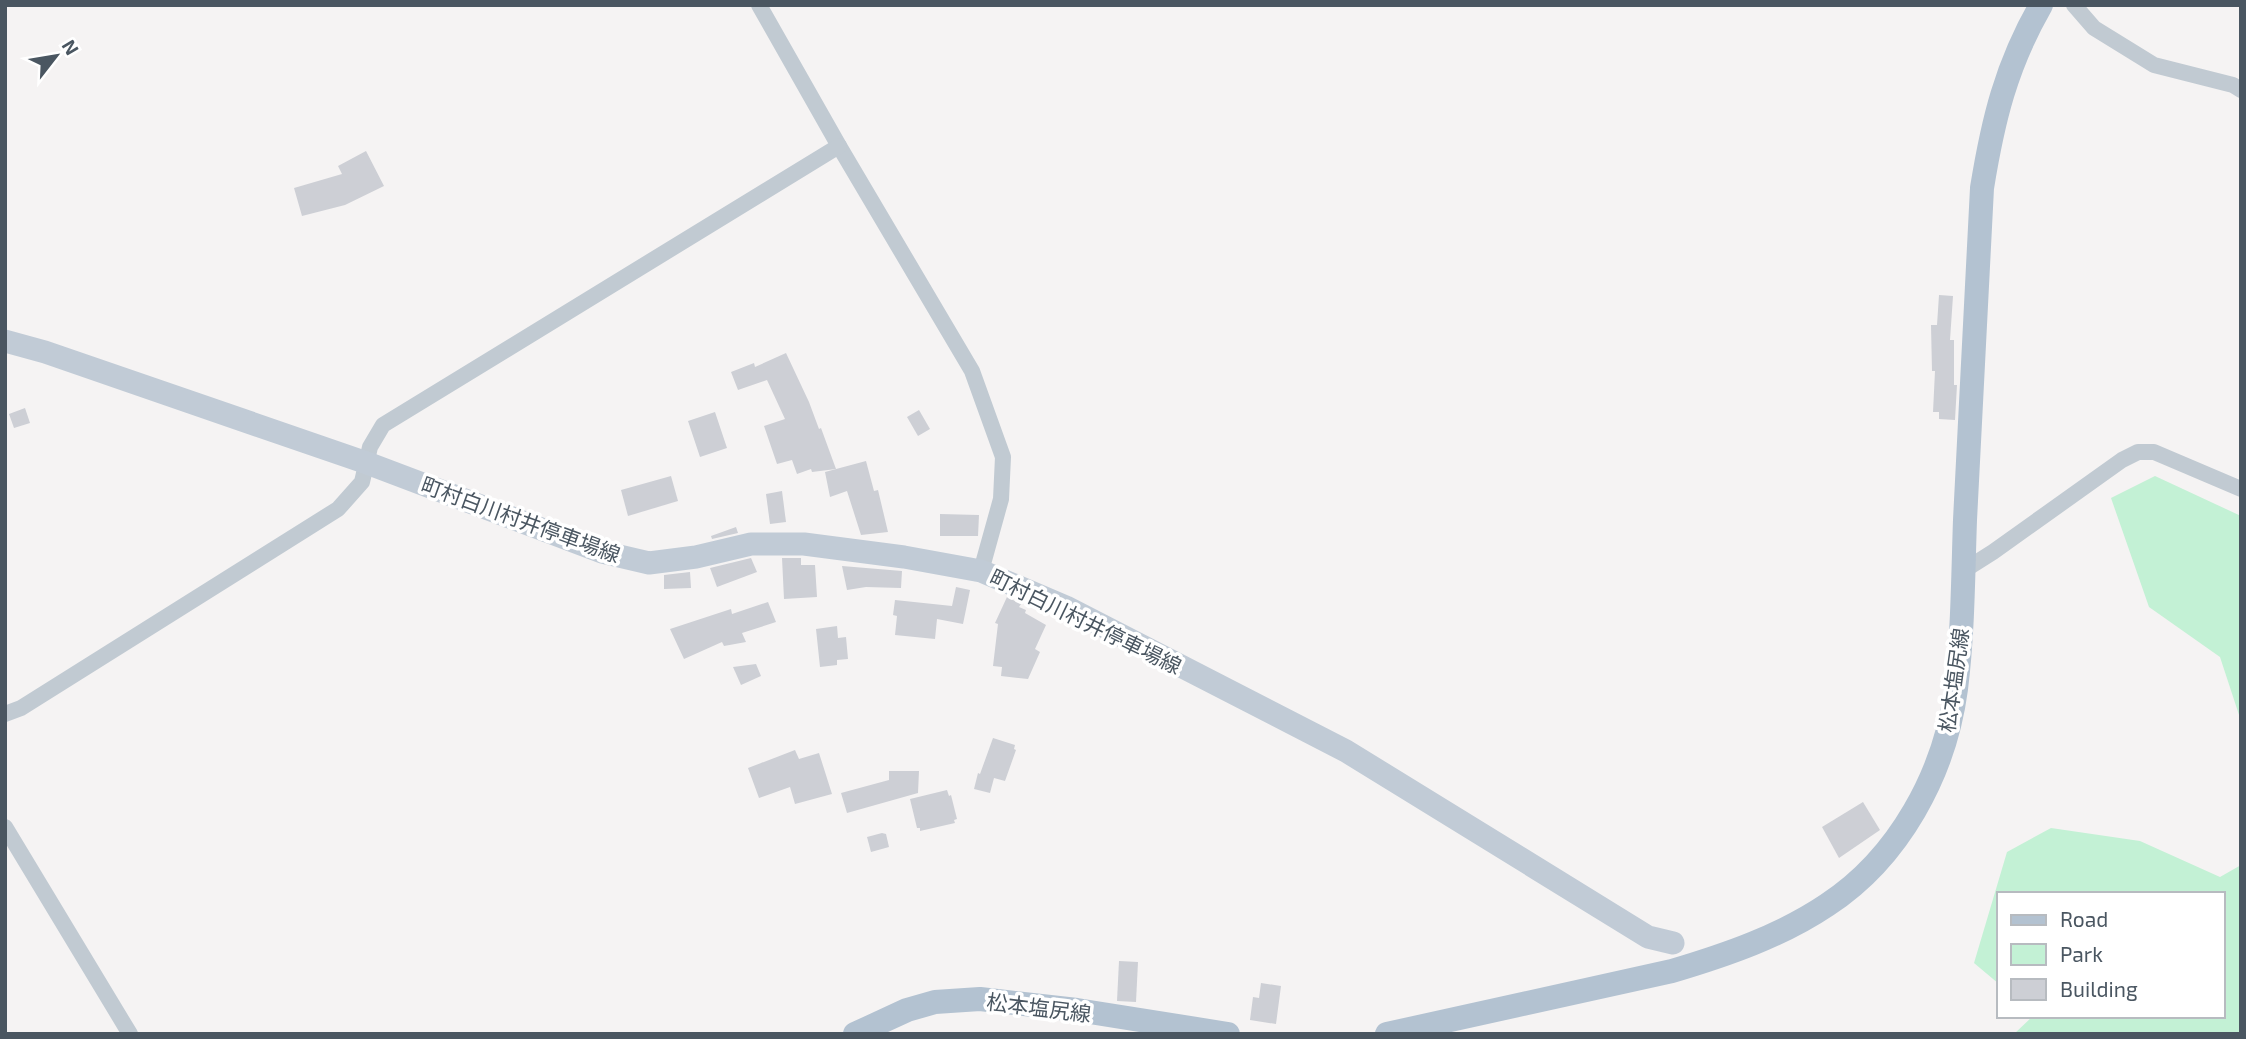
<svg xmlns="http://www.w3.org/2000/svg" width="2246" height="1039" viewBox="0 0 2246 1039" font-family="'Exo 2','Noto Sans JP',sans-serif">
  <rect width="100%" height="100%" fill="#f5f3f3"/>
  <g fill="#c3f1d5">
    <polygon points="2155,476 2241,516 2241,721 2220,657 2149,607 2111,498"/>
    <polygon points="2051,828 2140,841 2220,877 2241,865 2241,1034 2014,1034 2033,1016 2223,1016 2223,894 1999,894 1999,984 1974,963 2007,852"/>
  </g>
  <g fill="#cdcfd5">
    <polygon points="366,151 384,186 345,205 302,216 294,188 342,174 338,166"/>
    <polygon points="1939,295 1953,296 1950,340 1954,340 1954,385 1957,385 1955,420 1939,419 1939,412 1933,412 1935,371 1932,371 1931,325 1937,325"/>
    <polygon points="786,353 809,402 819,429 821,428 836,469 812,472 811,469 797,474 792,460 777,464 764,426 785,419 767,380 738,390 731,372 754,363 755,367"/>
    <polygon points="25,408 30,423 14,428 9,414"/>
    <polygon points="919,410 930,429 918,436 907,417"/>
    <polygon points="715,412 727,448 700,457 688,421"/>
    <polygon points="866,461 874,491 878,490 888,532 861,535 847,491 830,497 825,472"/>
    <polygon points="671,476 678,501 628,516 621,490"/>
    <polygon points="782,491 786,522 770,524 766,494"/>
    <polygon points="940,514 979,515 978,536 940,536"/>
    <polygon points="736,527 738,533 712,539 711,536"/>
    <polygon points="751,558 757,572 717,587 710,568"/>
    <polygon points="782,558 801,558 801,565 815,565 817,597 784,599"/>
    <polygon points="842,566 902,571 901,588 866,587 847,590"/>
    <polygon points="690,572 691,588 664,589 664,575"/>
    <polygon points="956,587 970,590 963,624 937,619 935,639 895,635 897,616 893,615 895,600 952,606"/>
    <polygon points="1007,597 1021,604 1019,607 1026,610 1025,613 1046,625 1035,649 1040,652 1028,679 1001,676 1002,667 993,666 998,624 995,623"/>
    <polygon points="768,602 776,622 742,633 746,642 724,646 722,642 684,659 670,629 731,609 732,614"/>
    <polygon points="837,626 838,638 846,637 848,659 837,660 837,665 820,667 816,629"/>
    <polygon points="756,664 761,676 741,685 733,667"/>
    <polygon points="993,738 1015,745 1014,749 1016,750 1005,781 994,778 990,793 974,789 978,773 980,774"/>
    <polygon points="795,750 799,759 819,753 832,794 795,804 790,787 759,798 748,768"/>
    <polygon points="889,771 919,771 918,793 847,813 841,793 889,780"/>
    <polygon points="947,790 949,796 951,795 957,819 954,820 955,823 920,831 920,828 917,828 910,799"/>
    <polygon points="1863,802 1880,830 1839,858 1822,827"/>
    <polygon points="882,833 886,834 889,847 871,852 867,837"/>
    <polygon points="1119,961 1138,962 1136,1002 1117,1001"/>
    <polygon points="1261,983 1281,986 1276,1024 1250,1020 1253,997 1259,998"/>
  </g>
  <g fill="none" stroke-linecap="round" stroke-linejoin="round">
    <g stroke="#c1cad2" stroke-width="16">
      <polyline points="759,5 839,146 972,371 1003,457 1001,499 981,571"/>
      <polyline points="2074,5 2094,28 2154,65 2233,85 2241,90"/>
      <polyline points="1963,571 1993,552 2122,460 2138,452 2154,452 2241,489"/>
      <path d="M5,714L21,708L338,509L362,482L370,447L383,425C534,332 687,240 839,146"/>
      <polyline points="5,827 130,1034"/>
    </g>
    <polyline stroke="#c1cbd6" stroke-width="23" points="5,341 45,352 367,463 602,552 649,563 696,557 751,544 804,544 904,557 981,571 1066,607 1346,751 1648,937 1673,943"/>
    <g stroke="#b3c2d1" stroke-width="24">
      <polyline points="855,1034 907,1010 935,1002 980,999 1077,1010 1228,1034"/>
      <path d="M1387,1034L1672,971C1726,955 1781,936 1827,905C1899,858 1945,773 1956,689C1963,633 1963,576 1965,520C1971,410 1976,299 1982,188C1993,120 2006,66 2041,5"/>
    </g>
  </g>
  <g text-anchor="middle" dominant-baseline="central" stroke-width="7" stroke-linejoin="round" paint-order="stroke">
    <g font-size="21" fill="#4a5661" stroke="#fff">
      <text transform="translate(521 519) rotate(20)">町村白川村井停車場線</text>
      <text transform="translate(1086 621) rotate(26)">町村白川村井停車場線</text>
      <text transform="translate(1953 680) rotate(-82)">松本塩尻線</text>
      <text transform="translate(1039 1007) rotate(7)">松本塩尻線</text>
    </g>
  </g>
  <rect width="2246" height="1039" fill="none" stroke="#4a5661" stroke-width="14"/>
  <rect x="1997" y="892" width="228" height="126" fill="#ffffff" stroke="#b7bbc0" stroke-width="2"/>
  <rect x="2011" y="915" width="35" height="10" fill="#b3c2d1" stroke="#b7bbc0" stroke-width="2"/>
  <text x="2060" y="927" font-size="21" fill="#4a5661">Road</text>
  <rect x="2011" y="944" width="35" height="21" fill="#c3f1d5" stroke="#b7bbc0" stroke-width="2"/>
  <text x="2060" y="962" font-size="21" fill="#4a5661">Park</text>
  <rect x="2011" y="979" width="35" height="21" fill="#cdcfd5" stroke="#b7bbc0" stroke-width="2"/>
  <text x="2060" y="997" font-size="21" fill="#4a5661">Building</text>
  <g transform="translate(56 56) rotate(59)" stroke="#ffffff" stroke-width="5" paint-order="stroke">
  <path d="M0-5L12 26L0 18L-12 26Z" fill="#4a5661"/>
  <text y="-10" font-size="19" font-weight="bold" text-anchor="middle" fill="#4a5661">N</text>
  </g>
</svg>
